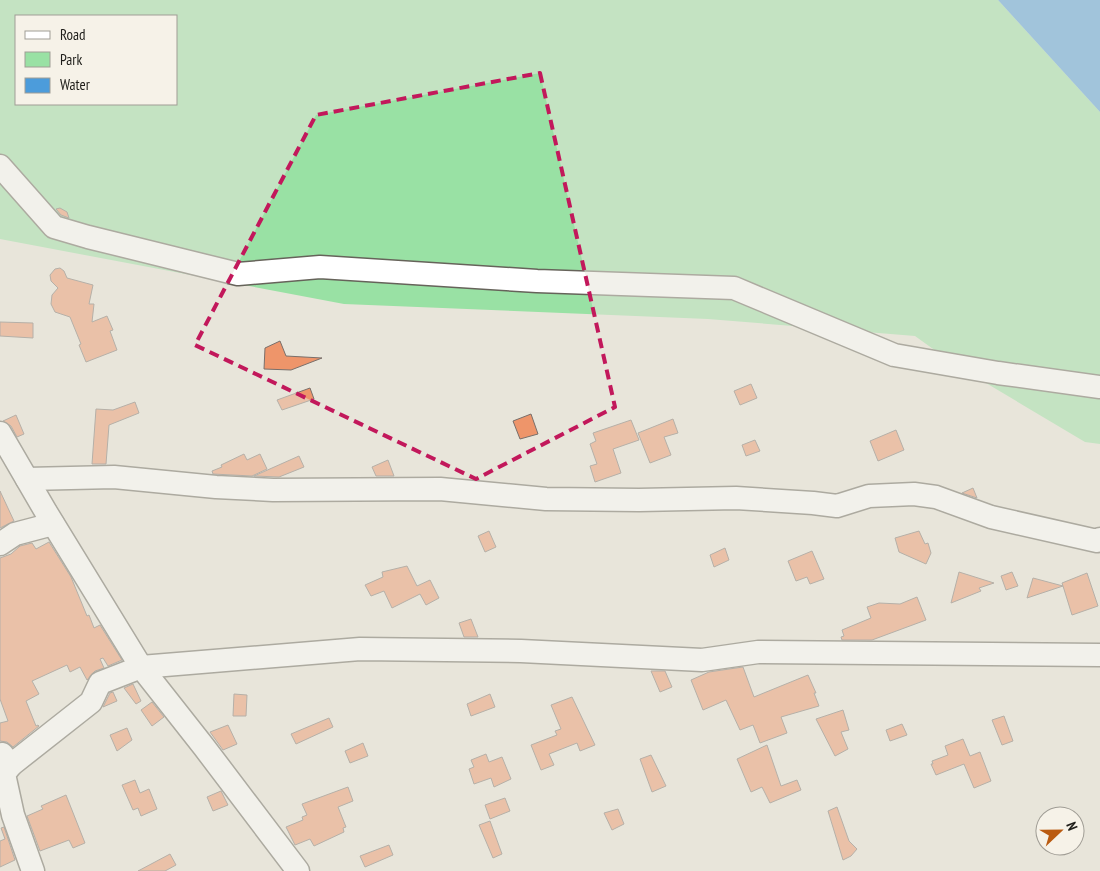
<svg xmlns="http://www.w3.org/2000/svg" width="1100" height="871" viewBox="0 0 1100 871" font-family="'PT Sans Narrow',sans-serif">
  <rect width="100%" height="100%" fill="#e8e5da"/>
  <path fill="#99e1a4" fill-rule="evenodd" d="M0,0H998L1100,112V444L1085,442L954,364L915,336L708,319L344,304L0,239ZM16,16H176V104H16Z"/>
  <polygon fill="#4c9cdb" points="998,0 1100,0 1100,112"/>
  <g fill="#ee956a" stroke="#796f6a">
    <polygon points="60,208 67,212 69,218 61,215 56,209"/>
    <polygon points="60,268 64,271 67,278 93,285 89,304 94,304 92,322 107,316 113,330 110,331 117,350 86,362 79,345 81,344 70,317 55,312 51,304 52,295 58,288 51,281 50,275 55,269"/>
    <polygon points="0,322 33,323 33,338 0,336"/>
    <polygon points="280,341 286,356 322,358 291,370 264,369 265,348"/>
    <polygon points="751,384 757,398 740,405 734,391"/>
    <polygon points="310,388 314,399 282,410 277,400"/>
    <polygon points="135,402 139,413 109,425 106,464 92,464 96,409 113,410"/>
    <polygon points="531,414 538,434 520,439 513,421"/>
    <polygon points="16,415 24,434 17,437 11,426 3,421"/>
    <polygon points="673,419 678,433 664,437 671,455 650,463 638,433"/>
    <polygon points="631,420 639,440 613,449 621,473 595,482 590,466 597,464 590,444 596,441 593,433"/>
    <polygon points="896,430 904,450 878,461 870,441"/>
    <polygon points="755,440 760,451 746,456 742,445"/>
    <polygon points="244,454 247,460 260,454 267,469 252,476 213,474 212,471 222,467 221,465"/>
    <polygon points="299,456 304,467 279,477 254,476"/>
    <polygon points="388,460 394,476 376,476 372,467"/>
    <polygon points="973,488 977,498 962,493"/>
    <polygon points="0,491 14,521 0,528"/>
    <polygon points="489,531 496,547 485,552 478,536"/>
    <polygon points="919,531 925,544 928,543 931,553 926,564 899,552 895,538"/>
    <polygon points="49,542 71,577 87,616 89,615 94,628 100,625 122,660 108,666 103,658 100,659 104,668 95,671 87,680 80,667 70,672 67,665 32,681 39,694 26,701 36,726 38,725 39,726 13,747 7,742 0,741 0,723 8,721 0,699 0,558 11,554 20,546 32,543 36,549"/>
    <polygon points="725,548 729,560 714,567 710,555"/>
    <polygon points="812,551 824,579 810,584 807,577 796,581 788,561"/>
    <polygon points="407,566 417,586 430,580 439,598 426,605 420,594 392,608 384,591 371,596 365,585 383,577 382,572"/>
    <polygon points="959,572 994,583 979,588 981,591 951,603"/>
    <polygon points="1012,572 1018,586 1006,590 1001,576"/>
    <polygon points="1087,573 1098,606 1072,615 1063,586 1027,598 1033,578 1063,586 1062,583"/>
    <polygon points="917,597 926,620 872,640 842,640 841,637 844,636 842,630 871,618 867,607 879,603 900,604"/>
    <polygon points="471,619 478,637 464,637 459,623"/>
    <polygon points="743,667 754,697 808,675 816,693 814,693 819,706 781,717 787,733 760,743 753,725 740,730 726,700 703,710 691,680 709,672"/>
    <polygon points="651,671 665,671 672,687 660,692"/>
    <polygon points="133,684 141,701 136,704 124,688"/>
    <polygon points="113,692 117,701 103,707 110,693"/>
    <polygon points="234,694 247,695 246,716 233,716"/>
    <polygon points="490,694 495,707 471,716 467,704"/>
    <polygon points="572,697 595,745 580,751 577,743 549,754 554,765 541,770 531,745 557,735 555,731 561,729 551,705"/>
    <polygon points="152,702 164,717 152,726 141,710"/>
    <polygon points="843,710 849,730 841,732 848,749 835,756 816,719"/>
    <polygon points="1004,716 1013,741 1002,745 992,720"/>
    <polygon points="329,718 333,727 296,744 291,734"/>
    <polygon points="902,724 907,735 890,741 886,730"/>
    <polygon points="228,725 237,744 223,750 210,732"/>
    <polygon points="127,728 132,740 117,751 110,735"/>
    <polygon points="963,739 970,756 980,752 991,781 974,788 964,764 936,775 931,764 933,764 932,761 948,755 945,746"/>
    <polygon points="363,743 368,756 350,763 345,751"/>
    <polygon points="767,745 781,786 797,780 801,790 770,803 762,787 751,792 737,759"/>
    <polygon points="486,754 489,762 502,757 511,779 494,787 491,778 474,784 469,769 474,767 471,760"/>
    <polygon points="651,755 666,786 652,792 640,759"/>
    <polygon points="135,780 140,793 149,789 157,809 141,816 138,808 133,810 122,785"/>
    <polygon points="348,787 353,801 338,807 346,827 343,828 344,832 314,846 310,839 295,845 286,827 303,820 302,817 307,815 302,804"/>
    <polygon points="221,791 228,805 213,811 207,797"/>
    <polygon points="66,795 85,843 73,848 69,840 40,851 27,816 43,809 41,806"/>
    <polygon points="505,798 510,811 490,819 485,805"/>
    <polygon points="837,807 849,841 857,849 851,856 843,860 828,811"/>
    <polygon points="618,809 624,824 612,830 604,813"/>
    <polygon points="490,821 502,854 493,858 479,825"/>
    <polygon points="4,827 15,860 0,867 0,841 5,839 1,828"/>
    <polygon points="389,845 393,855 365,867 360,856"/>
    <polygon points="170,854 176,865 165,871 138,871"/>
  </g>
  <g fill="none" stroke-linecap="round" stroke-linejoin="round">
    <g stroke="#66635a" stroke-width="25">
      <g id="minor">
        <polyline points="0,166 54,227 88,237 238,274 320,267 537,281 734,288 894,355 998,373 1100,387"/>
        <polyline points="0,433 46,512 141,667 204,747 298,871"/>
        <polyline points="27,479 114,477 216,487 273,490 440,489 546,499 639,500 736,498 813,503 837,506 869,496 914,494 936,497 991,517 1097,541 1100,539"/>
        <polyline points="0,544 15,534 53,524"/>
        <polyline points="2,754 11,765 4,774 13,815 33,871"/>
        <polyline points="0,764 11,765 91,702 100,683 141,667 360,649 521,651 702,660 758,652 1100,655"/>
      </g>
    </g>
    <use href="#minor" stroke="#fff" stroke-width="22"/>
  </g>
  <path d="M0 0H1100V871H0ZM540,73L615,407L476,479L195,345L316,115Z" fill="#e8e5da" fill-opacity=".55" fill-rule="evenodd"/>
  <path fill="none" stroke="#c2185b" stroke-width="4" stroke-dasharray="10 6" stroke-linejoin="round" d="M540,73L615,407L476,479L195,345L316,115Z"/>
  <rect x="15" y="15" width="162" height="90" fill="#f6f2e8" stroke="#a09d95"/>
  <rect x="25" y="31" width="25" height="8" fill="#ffffff" stroke="#a09d95"/>
  <text x="60" y="40" font-size="15" fill="#1e1d19">Road</text>
  <rect x="25" y="52" width="25" height="15" fill="#99e1a4" stroke="#a09d95"/>
  <text x="60" y="65" font-size="15" fill="#1e1d19">Park</text>
  <rect x="25" y="78" width="25" height="15" fill="#4c9cdb" stroke="#a09d95"/>
  <text x="60" y="90" font-size="15" fill="#1e1d19">Water</text>
  <g transform="translate(1060 831) rotate(68)"><circle r="24" fill="#f6f2e8" stroke="#a09d95"/>
  <path d="M0-4L9 19L0 12L-9 19Z" fill="#ba5b11"/>
  <text y="-8" font-size="14" font-weight="bold" text-anchor="middle" fill="#1e1d19">N</text>
  </g>
</svg>
